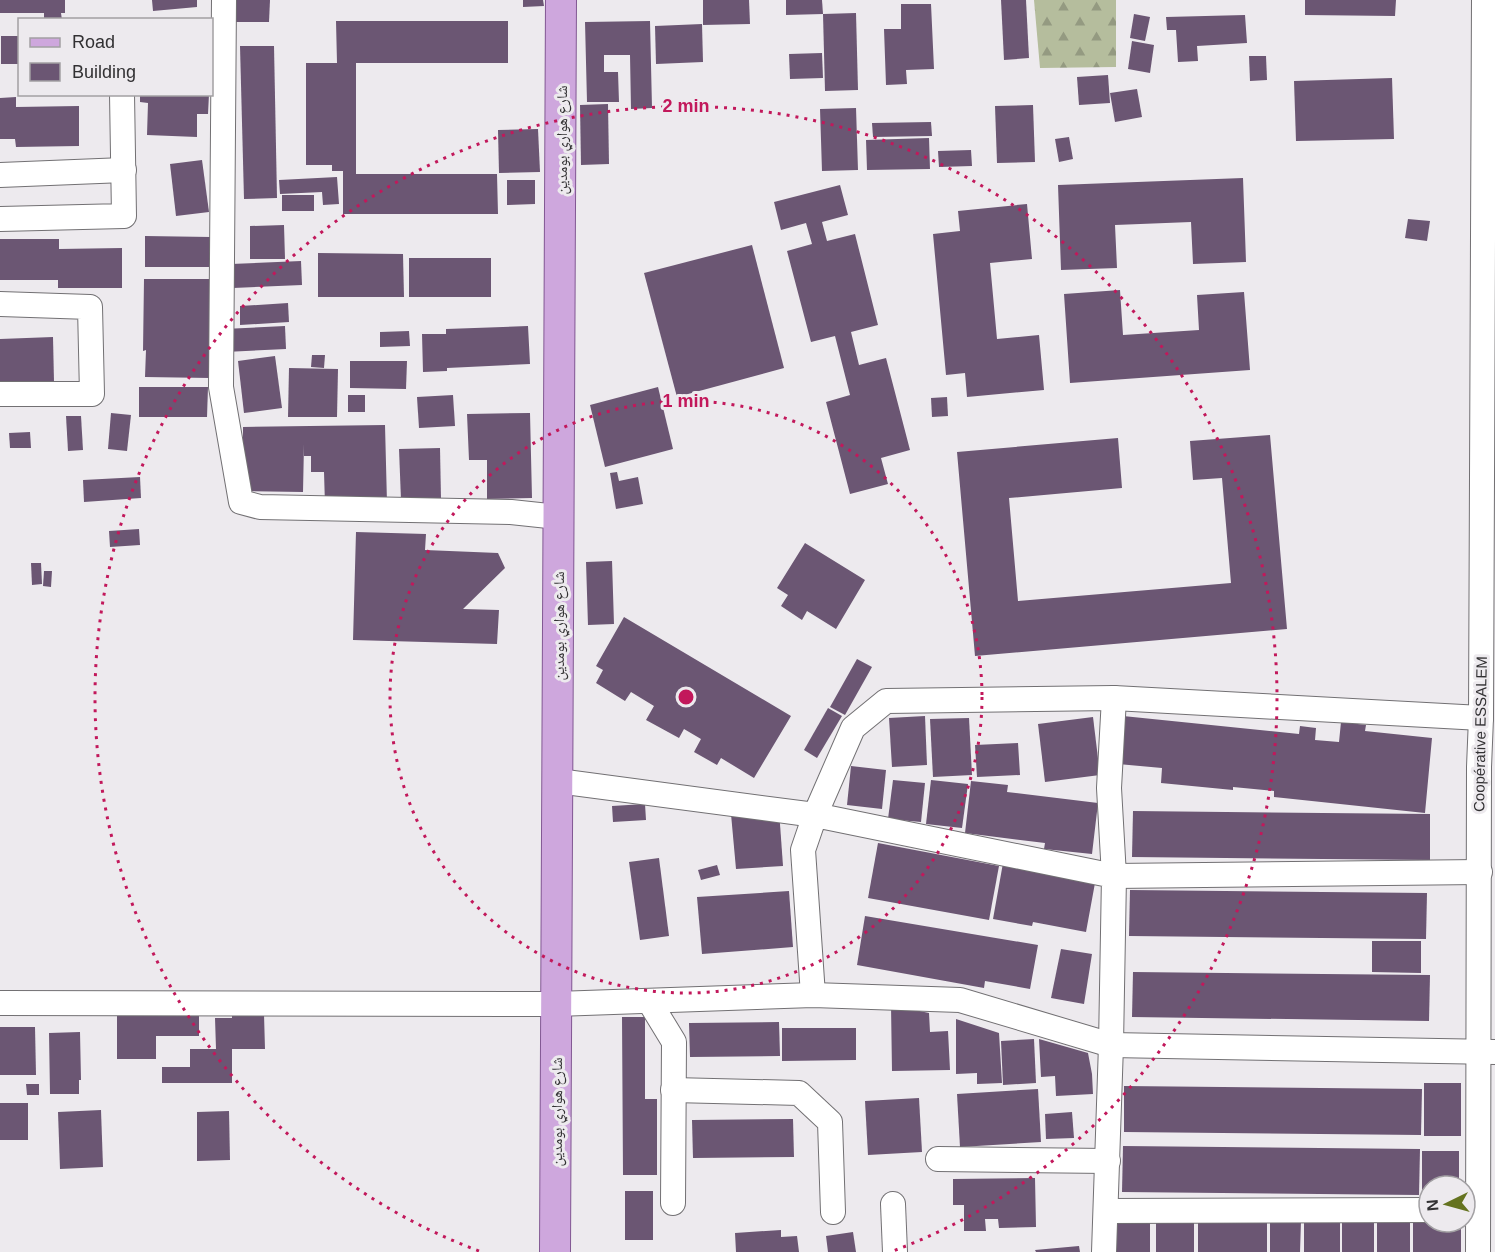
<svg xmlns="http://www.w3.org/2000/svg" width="1495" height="1252" viewBox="0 0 1495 1252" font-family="Arial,'Noto Naskh Arabic',sans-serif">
  <defs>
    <pattern id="forest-firs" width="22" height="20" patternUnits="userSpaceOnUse" patternTransform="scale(1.5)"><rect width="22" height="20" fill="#b5bd9d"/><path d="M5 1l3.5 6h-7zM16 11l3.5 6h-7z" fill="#949a81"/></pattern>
  </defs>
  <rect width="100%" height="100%" fill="#edeaee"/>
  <polygon fill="url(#forest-firs)" points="1034,0 1116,0 1116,67 1040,68"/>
  <g fill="#6b5673">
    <polygon points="0,0 65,0 65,13 61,13 62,20 44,20 44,13 0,13"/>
    <polygon points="152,0 197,0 197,7 153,11"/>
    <polygon points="236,0 270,0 269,22 236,22"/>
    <polygon points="523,0 543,0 544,6 523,7"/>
    <polygon points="703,0 749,0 750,24 703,25"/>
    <polygon points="786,0 822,0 823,14 786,15"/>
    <polygon points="1001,0 1026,0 1029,58 1004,60"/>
    <polygon points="1305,0 1396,0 1395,16 1305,15"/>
    <polygon points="901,4 931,4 934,69 906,70 907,84 886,85 884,29 901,29"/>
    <polygon points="856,13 858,90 825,91 823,14"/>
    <polygon points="1134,14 1150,17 1145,41 1130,38"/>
    <polygon points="1245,15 1247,43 1197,46 1198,61 1178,62 1176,30 1167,30 1166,17"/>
    <polygon points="336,21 508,21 508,63 356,63 356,174 497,174 498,214 343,214 343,171 332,171 332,165 306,165 306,63 337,63"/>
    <polygon points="650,21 652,108 631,109 630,55 604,55 604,72 618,72 619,102 587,102 585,22"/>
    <polygon points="702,24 703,62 656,64 655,26"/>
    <rect x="1" y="36" width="19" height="28"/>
    <polygon points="1132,41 1154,45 1150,73 1128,69"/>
    <polygon points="240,46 274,46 277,198 244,199"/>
    <polygon points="822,53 823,78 790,79 789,54"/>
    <polygon points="1249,56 1266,56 1267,80 1250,81"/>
    <polygon points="1108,75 1110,103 1079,105 1077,77"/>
    <polygon points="1392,78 1394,139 1296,141 1294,81"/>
    <polygon points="1137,89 1142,117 1115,122 1110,93"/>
    <polygon points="140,94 209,94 208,114 197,114 197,137 147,135 148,103 140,102"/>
    <polygon points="16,97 16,107 79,106 79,146 16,147 15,139 0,139 0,98"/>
    <polygon points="608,104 609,164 581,165 580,105"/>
    <polygon points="1033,105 1035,162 997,163 995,106"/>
    <polygon points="856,108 858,170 822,171 820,109"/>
    <polygon points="931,122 932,136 873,137 872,123"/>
    <polygon points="538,129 540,172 499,173 498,130"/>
    <polygon points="1069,137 1073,159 1059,162 1055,139"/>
    <polygon points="929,138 930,169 867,170 866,140"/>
    <polygon points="971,150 972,166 939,167 938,151"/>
    <polygon points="202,160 209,212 176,216 170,164"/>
    <polygon points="337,177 339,204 323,205 322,192 280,194 279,180"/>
    <polygon points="1243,178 1246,262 1193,264 1191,222 1115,225 1117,268 1061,270 1058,185"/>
    <polygon points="507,180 535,180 535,204 507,205"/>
    <polygon points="840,185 848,215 822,222 827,241 855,234 878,325 851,332 859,365 886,358 910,450 881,458 888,484 850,494 826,402 850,395 835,336 811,342 787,251 812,244 806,223 781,230 774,202"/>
    <rect x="282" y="195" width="32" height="16"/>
    <polygon points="1027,204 1032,259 990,263 997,339 1039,335 1044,390 967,397 965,373 946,375 933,234 960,231 958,211"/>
    <polygon points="1408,219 1430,221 1427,241 1405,238"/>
    <polygon points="284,225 285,259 250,259 250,226"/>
    <polygon points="145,236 211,237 211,267 145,267"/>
    <polygon points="0,239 59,239 59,249 122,248 122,288 58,288 58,280 0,280"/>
    <polygon points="752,245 784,368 677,397 644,273"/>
    <polygon points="318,253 403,254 404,297 318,297"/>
    <rect x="409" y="258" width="82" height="39"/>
    <polygon points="301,261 302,285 233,288 231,264"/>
    <polygon points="144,279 212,279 210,378 145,377 146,350 143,351"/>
    <polygon points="1120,290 1123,335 1199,330 1197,295 1244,292 1250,370 1070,383 1064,294"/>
    <polygon points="288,303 289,322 240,325 240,306"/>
    <polygon points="285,326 286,349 225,352 224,329"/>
    <polygon points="528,326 530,364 447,368 447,371 423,372 422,334 446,334 446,329"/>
    <polygon points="409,331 410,346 380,347 380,332"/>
    <polygon points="53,337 54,382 0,383 0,339"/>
    <polygon points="312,355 325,355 324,368 311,367"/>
    <polygon points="275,356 282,408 244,413 238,361"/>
    <polygon points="350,361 407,361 406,389 350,388"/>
    <polygon points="289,368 338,369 337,417 288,417"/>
    <polygon points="139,387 208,387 207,417 139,417"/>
    <polygon points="658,387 673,449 605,467 590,405"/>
    <rect x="348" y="395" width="17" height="17"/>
    <polygon points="453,395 455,426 419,428 417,397"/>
    <polygon points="947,397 948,416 932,417 931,398"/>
    <polygon points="111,413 131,415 127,451 108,449"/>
    <polygon points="530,413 532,498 487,499 487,460 469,460 467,414"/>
    <polygon points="66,416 81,416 83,450 68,451"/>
    <polygon points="385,425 387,503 325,505 324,472 311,472 311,456 304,456 304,444 303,492 243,491 243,427"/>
    <polygon points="30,432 31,448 10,448 9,433"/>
    <polygon points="1270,435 1287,629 975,656 957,452 1118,438 1122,488 1009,498 1018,601 1231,583 1222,478 1193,480 1190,441"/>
    <polygon points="440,448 441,499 401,500 399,449"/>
    <polygon points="617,472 619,481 638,477 643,504 616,509 610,473"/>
    <polygon points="140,477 141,498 84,502 83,480"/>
    <polygon points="139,529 140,545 110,547 109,531"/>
    <polygon points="356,532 426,534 425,550 498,553 505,568 463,609 499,610 497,644 353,640"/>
    <polygon points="805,543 865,580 836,629 807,611 802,620 781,606 788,595 777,588"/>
    <polygon points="612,561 614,624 588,625 586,562"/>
    <polygon points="31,563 41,563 42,584 32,585"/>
    <polygon points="44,571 52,571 51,587 43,586"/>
    <polygon points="624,617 791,716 754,778 721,758 717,765 694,752 701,739 684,729 679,738 646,720 654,706 631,692 625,701 596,683 603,670 596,666"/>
    <polygon points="857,659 872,667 845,715 830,707"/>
    <polygon points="828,708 842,716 817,758 804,750"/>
    <polygon points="925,716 927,765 892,767 889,718"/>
    <polygon points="1123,716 1299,734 1300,726 1316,728 1315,740 1339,742 1341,722 1366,725 1365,731 1432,738 1425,813 1274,797 1274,791 1233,787 1233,790 1161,783 1162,768 1118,764"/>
    <polygon points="1093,717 1100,775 1045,782 1038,724"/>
    <polygon points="969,718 972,775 933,777 930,719"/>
    <polygon points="1018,743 1020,775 977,777 975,745"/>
    <polygon points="851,766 886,770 882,809 847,805"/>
    <polygon points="893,780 925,783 921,822 888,819"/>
    <polygon points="931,780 968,784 962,828 926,824"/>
    <polygon points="971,781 1008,785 1007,792 1098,803 1092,854 1044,849 1045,843 965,833"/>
    <polygon points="645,804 646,820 613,822 612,806"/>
    <polygon points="779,810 783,866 736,869 731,814"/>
    <polygon points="1133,811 1430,814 1430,860 1132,857"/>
    <polygon points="878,843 999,866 989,920 868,898"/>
    <polygon points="659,858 669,936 640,940 629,862"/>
    <polygon points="1003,863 1095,883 1086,932 1033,922 1032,926 993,919"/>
    <polygon points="717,865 720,875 701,880 698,870"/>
    <polygon points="1130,890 1427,893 1426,939 1129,936"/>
    <polygon points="789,891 793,947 702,954 697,897"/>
    <polygon points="865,916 1038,945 1030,989 985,981 984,988 857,965"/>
    <polygon points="1372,941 1421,941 1421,973 1372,972"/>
    <polygon points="1061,949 1092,954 1084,1004 1051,998"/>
    <polygon points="1133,972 1430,975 1429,1021 1132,1017"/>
    <polygon points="891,1005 929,1013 930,1032 948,1031 950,1070 892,1071"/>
    <polygon points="232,1014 264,1014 265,1049 232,1049 232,1083 162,1083 162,1067 190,1067 190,1049 216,1049 215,1018 232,1018"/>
    <polygon points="199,1015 199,1036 156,1036 156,1059 117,1059 117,1016"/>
    <polygon points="622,1017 645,1017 645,1099 657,1099 657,1175 623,1175"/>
    <polygon points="956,1019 999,1033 1002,1083 977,1084 977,1073 956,1074"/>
    <polygon points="779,1022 780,1056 690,1057 689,1023"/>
    <polygon points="0,1027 35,1027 36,1075 0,1075"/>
    <polygon points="782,1028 856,1028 856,1060 782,1061"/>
    <polygon points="80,1032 81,1080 79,1080 79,1094 50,1094 49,1033"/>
    <polygon points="1034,1039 1036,1083 1003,1085 1001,1041"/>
    <polygon points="1039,1039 1088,1053 1092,1074 1093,1094 1056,1096 1055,1076 1041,1077"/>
    <rect x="1424" y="1083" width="37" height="53"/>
    <polygon points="26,1084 39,1084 39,1095 27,1095"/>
    <polygon points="1124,1086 1422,1089 1421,1135 1124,1132"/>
    <polygon points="1038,1089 1041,1142 960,1147 957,1094"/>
    <polygon points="919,1098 922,1152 868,1155 865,1101"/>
    <rect x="0" y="1103" width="28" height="37"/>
    <polygon points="101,1110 103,1167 60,1169 58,1112"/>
    <polygon points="229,1111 230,1160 197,1161 197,1112"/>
    <polygon points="1072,1112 1074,1138 1046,1139 1045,1114"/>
    <polygon points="793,1119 794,1157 693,1158 692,1120"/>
    <polygon points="1123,1146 1420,1149 1419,1195 1122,1192"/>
    <polygon points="1422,1151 1459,1151 1459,1186 1429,1186 1429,1201 1422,1201"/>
    <polygon points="1035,1178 1036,1227 999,1228 998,1219 985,1219 986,1231 964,1231 964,1205 953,1205 953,1179"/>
    <rect x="625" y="1191" width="28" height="49"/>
    <rect x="1111" y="1217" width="39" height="35"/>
    <polygon points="1413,1217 1429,1222 1461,1222 1461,1252 1413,1252"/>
    <rect x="1156" y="1218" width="38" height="34"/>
    <rect x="1304" y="1219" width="36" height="33"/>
    <rect x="1342" y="1219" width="32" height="33"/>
    <polygon points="1377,1219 1410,1220 1410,1252 1377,1252"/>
    <rect x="1198" y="1220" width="69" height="32"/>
    <polygon points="1270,1220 1301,1220 1300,1252 1270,1252"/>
    <polygon points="781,1230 781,1237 797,1236 799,1252 736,1252 735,1233"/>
    <polygon points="853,1232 856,1252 828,1252 826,1236"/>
    <polygon points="1079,1246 1080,1252 1036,1252 1035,1250"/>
  </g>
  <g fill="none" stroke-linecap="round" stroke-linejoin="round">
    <g stroke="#727073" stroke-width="26">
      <g id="minor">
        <polyline points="224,0 221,387 241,502 260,507 511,512 558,517"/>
        <polyline points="0,175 124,170"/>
        <polyline points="0,219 124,216 122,94"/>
        <polyline points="0,304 90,307 92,394 0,394"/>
        <polyline points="1114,698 1481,718"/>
        <polyline points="558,781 815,815 853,728 886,701 1114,698 1109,788 1114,876 1480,872"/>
        <polyline points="813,995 803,850 815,815 1114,876 1111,1045 1104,1252"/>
        <polyline points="649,1001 674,1042 673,1203"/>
        <polyline points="0,1003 556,1004 813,995 960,1000 1111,1045 1495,1052"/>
        <polyline points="673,1090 799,1093 830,1122 833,1212"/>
        <polyline points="938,1159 1108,1161"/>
        <polyline points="893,1204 895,1252"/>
        <polyline points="1106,1211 1429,1210"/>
        <polyline points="1478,1252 1479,767 1481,718 1484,0"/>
      </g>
    </g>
    <g stroke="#825893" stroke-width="32">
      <polyline id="major" points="555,1252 561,0"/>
    </g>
    <use href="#minor" stroke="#fff" stroke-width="24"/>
    <use href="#major" stroke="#cea7dd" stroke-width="30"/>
  </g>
  <g fill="none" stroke="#c2185b" stroke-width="3" stroke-dasharray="3 6">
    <circle cx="686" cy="697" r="296"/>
    <path d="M479 1251A591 591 0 1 1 893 1251"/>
  </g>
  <g text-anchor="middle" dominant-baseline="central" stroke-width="6" stroke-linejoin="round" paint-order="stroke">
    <g font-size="15" fill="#323133" stroke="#edeaee">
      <text transform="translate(561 140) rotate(-90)">شارع هواري بومدين</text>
      <text transform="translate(558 626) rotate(-90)">شارع هواري بومدين</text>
      <text transform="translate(1480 734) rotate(-89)">Coopérative ESSALEM</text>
      <text transform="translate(556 1112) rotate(-90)">شارع هواري بومدين</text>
    </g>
  </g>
  <circle cx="686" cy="697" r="9" fill="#c2185b" stroke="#edeaee" stroke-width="3"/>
  <g font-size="18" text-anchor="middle" font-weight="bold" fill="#c2185b" stroke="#edeaee" stroke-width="6" stroke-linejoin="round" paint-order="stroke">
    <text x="686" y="112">2 min</text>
    <text x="686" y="407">1 min</text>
  </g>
  <rect x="18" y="18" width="195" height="78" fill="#edeaee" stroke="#a2a0a3" stroke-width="1.5"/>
  <rect x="30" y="38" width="30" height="9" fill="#cea7dd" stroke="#a2a0a3" stroke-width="1.5"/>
  <text x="72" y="48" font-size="18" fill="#323133">Road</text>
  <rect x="30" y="63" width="30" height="18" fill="#6b5673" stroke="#a2a0a3" stroke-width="1.5"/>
  <text x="72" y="78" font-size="18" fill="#323133">Building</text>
  <g transform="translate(1447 1204) rotate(265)"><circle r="28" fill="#edeaee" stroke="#a2a0a3" stroke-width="1.5"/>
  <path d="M0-4.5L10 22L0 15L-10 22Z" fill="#657320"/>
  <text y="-9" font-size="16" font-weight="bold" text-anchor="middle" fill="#323133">N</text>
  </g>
</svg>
